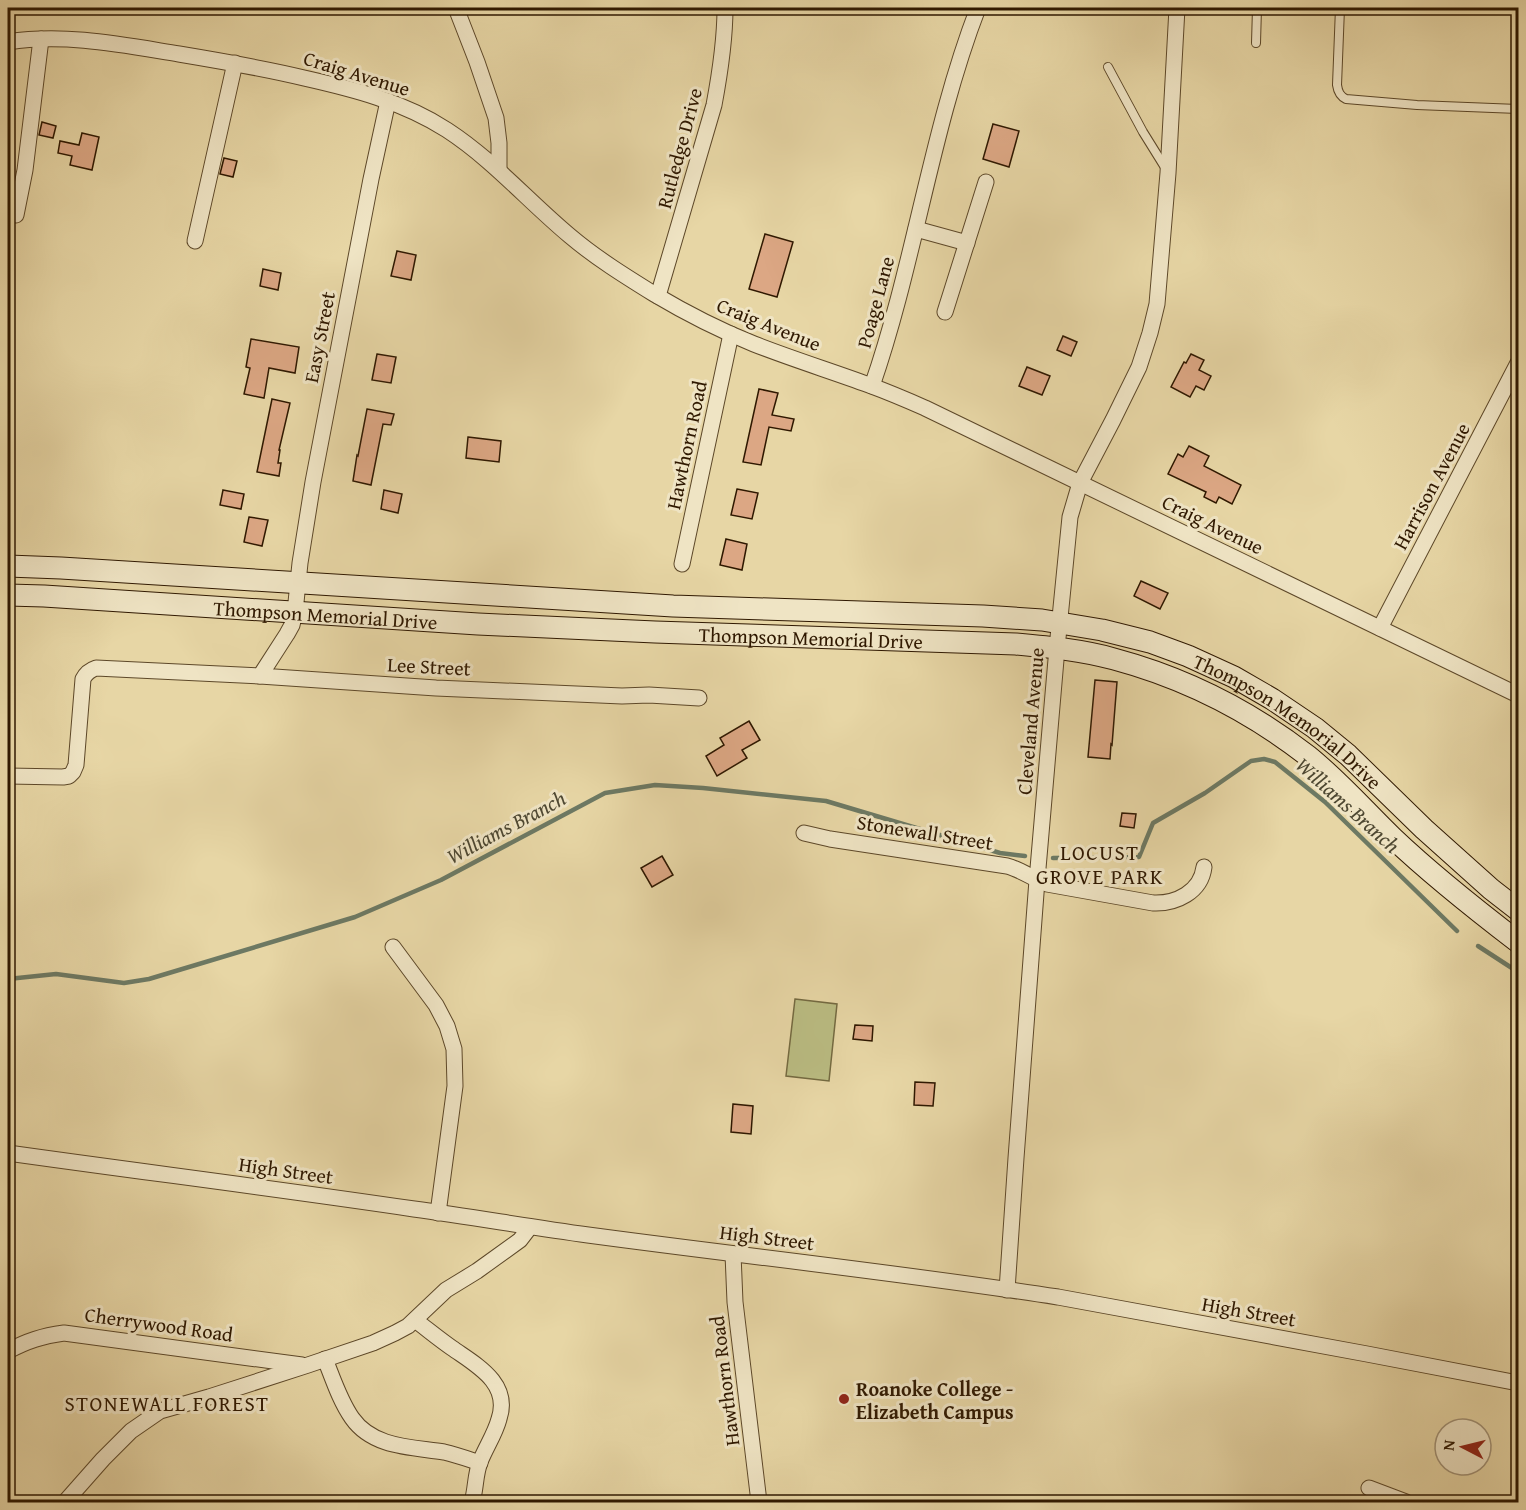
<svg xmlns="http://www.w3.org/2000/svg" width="1526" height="1510" viewBox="0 0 1526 1510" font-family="'Gentium Book Plus',serif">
  <rect width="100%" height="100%" fill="#e7d6a5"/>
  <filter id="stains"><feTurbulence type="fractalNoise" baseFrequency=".00333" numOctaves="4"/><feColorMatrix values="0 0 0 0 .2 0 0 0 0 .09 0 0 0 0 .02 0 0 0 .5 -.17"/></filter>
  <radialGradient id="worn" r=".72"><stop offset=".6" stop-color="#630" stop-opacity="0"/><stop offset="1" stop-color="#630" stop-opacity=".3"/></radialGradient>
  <polygon fill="#babc82" stroke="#746a41" stroke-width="1.5" points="795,999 837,1004 829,1081 786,1076"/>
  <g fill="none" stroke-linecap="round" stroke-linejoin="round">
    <g stroke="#6d7963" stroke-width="4.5">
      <polyline points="1053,858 1139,857 1153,823 1205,793 1251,761 1264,759 1275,762 1325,802 1457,931"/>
      <polyline points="1478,946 1518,972"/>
      <polyline points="8,979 56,974 124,983 149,979 355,917 441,880 605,793 655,785 703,788 826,801 1000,853 1025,856"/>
    </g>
  </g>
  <g fill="#dca784" stroke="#2f1800" stroke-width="1.5">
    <polygon points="42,122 56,126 53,138 39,135"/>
    <polygon points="993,124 1019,131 1009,167 983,159"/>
    <polygon points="82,133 99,137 92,170 70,165 72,156 58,153 60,141 79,145"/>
    <polygon points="224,158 237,161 233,177 220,174"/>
    <polygon points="765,234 793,242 777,297 749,289"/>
    <polygon points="397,251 416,255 411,280 391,276"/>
    <polygon points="263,269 281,273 278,290 260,286"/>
    <polygon points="1063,336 1077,342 1071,356 1057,350"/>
    <polygon points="251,339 299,347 295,373 269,368 264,398 244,394 250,368 246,367"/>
    <polygon points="377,354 396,357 391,383 372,380"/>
    <polygon points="1191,354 1204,360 1199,370 1211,376 1204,390 1196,386 1190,397 1171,387 1184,362 1186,363"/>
    <polygon points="1027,367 1050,376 1042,395 1019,386"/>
    <polygon points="759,389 778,393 772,415 794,419 791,431 769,427 761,465 743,462"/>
    <polygon points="272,399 290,403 279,450 280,450 278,463 281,463 279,476 257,472"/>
    <polygon points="367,409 394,414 391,425 383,424 371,485 353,481 357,455 358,456"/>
    <polygon points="468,437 501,441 499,462 466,458"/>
    <polygon points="1189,446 1209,456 1204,466 1241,485 1232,504 1219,497 1216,503 1204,497 1206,492 1168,474 1178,454 1183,457"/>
    <polygon points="737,489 758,493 752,519 731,515"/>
    <polygon points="223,490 244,494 241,509 220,505"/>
    <polygon points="384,490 402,494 398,513 381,509"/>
    <polygon points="249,517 268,520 262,546 244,542"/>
    <polygon points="726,539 747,544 742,570 720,565"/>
    <polygon points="1141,581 1168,593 1160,609 1134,596"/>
    <polygon points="1095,680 1117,682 1112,745 1111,744 1110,759 1088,757"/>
    <polygon points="749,721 760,740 742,750 747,758 717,776 706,756 724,745 720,738"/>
    <polygon points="1122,813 1136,814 1134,828 1120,826"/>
    <polygon points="662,856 673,875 652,887 641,868"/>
    <polygon points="855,1025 873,1026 872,1041 853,1039"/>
    <polygon points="915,1082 935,1083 933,1106 914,1105"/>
    <polygon points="733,1104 753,1106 751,1134 731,1132"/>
  </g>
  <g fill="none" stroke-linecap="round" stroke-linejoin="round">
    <g stroke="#5d4829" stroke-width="10">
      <g id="lane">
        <path d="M1340,8L1337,85C1338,92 1340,96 1346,99L1417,105L1518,109"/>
        <polyline points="1256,43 1257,8"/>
        <polyline points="1108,67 1143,132 1166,169"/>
      </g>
    </g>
    <g stroke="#5d4829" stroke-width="17">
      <g id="street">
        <polyline points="456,8 477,62 496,118 499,143 499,170"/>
        <path d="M8,42C65,33 123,45 179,54C221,61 263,68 304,78C353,89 404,102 447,130C493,160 528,201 570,236C596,258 625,276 654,294C686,313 719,330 754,344C792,359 831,371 869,385C888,392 907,400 925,408L1518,695"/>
        <polyline points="388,101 371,179 313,482 300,563 295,612 292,625 287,634 260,676 436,688 622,696 649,695 699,698"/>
        <polyline points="16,215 25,170 41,39"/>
        <polyline points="916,229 967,243"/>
        <polyline points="195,241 235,63"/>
        <path d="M658,296L714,105C720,73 725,40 725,8"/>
        <polyline points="945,312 986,182"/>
        <path d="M872,386C915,262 931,130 978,8"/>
        <polyline points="682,564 731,334"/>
        <polyline points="1380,628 1518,363"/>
        <path d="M8,776L63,777L69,776L73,772L76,765L83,679C86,673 90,670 96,668L260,676"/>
        <path d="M804,833L830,839L1007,866C1022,870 1033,879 1047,884L1153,903C1176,904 1201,892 1204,867"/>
        <polyline points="393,947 436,1005 447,1026 454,1049 455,1086 438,1213"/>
        <path d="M8,1153C143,1172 279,1189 414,1209C472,1217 530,1227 588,1235C744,1256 902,1273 1058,1297L1367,1354L1518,1383"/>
        <polyline points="733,1254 735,1302 759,1502"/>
        <polyline points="1007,1290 1016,1158 1037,880 1057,648 1070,517 1080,483 1113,420 1139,367 1150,333 1157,304 1168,173 1177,8"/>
        <path d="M415,1320C427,1329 439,1339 452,1348C476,1365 511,1383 499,1419C495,1434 486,1447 480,1462C475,1475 476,1489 472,1502"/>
        <path d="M8,1351C27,1341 42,1336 64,1333L302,1365"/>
        <path d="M325,1359C333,1379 340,1401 352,1418C373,1448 412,1447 444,1452C457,1455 468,1459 480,1463"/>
        <polyline points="1369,1488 1406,1502"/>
        <polyline points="65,1502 103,1459 131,1431 160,1411 209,1397 308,1365 373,1343 395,1333 408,1326 446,1290 477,1271 520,1240 530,1227"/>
      </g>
    </g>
    <g stroke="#2f1800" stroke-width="23">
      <g id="secondary">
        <path id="s1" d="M8,566L61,568L673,606L983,616L1042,620L1102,630L1150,642L1188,656L1234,677L1272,699L1315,728L1348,755L1424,829L1491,889L1518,910"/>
        <path id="s2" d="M8,595L44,596L478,624L655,632L1016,644C1049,647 1082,650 1114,659C1185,678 1250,711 1308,756C1339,781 1365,811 1393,838C1433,876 1475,909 1518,942"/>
      </g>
    </g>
    <use href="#lane" stroke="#efe4c4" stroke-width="8"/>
    <use href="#street" stroke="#efe4c4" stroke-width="15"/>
    <use href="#secondary" stroke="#efe4c4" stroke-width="21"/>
  </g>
  <circle fill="#8f2418" stroke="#efe4c4" stroke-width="2" cx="844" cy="1399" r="6"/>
  <g text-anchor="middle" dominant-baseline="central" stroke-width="6" stroke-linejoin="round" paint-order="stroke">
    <g font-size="20" fill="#2f1800" stroke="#efe4c4">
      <text transform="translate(357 73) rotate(17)">Craig Avenue</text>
      <text transform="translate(679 148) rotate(-75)">Rutledge Drive</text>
      <text transform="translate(875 302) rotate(-75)">Poage Lane</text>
      <text transform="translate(769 324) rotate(22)">Craig Avenue</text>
      <text transform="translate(319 337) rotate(-79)">Easy Street</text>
      <text transform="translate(686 445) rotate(-78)">Hawthorn Road</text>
      <text transform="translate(1431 486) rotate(-62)">Harrison Avenue</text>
      <text transform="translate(1213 524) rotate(26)">Craig Avenue</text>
      <text stroke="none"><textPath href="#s2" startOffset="318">Thompson Memorial Drive</textPath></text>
      <text stroke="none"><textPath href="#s2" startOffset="804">Thompson Memorial Drive</textPath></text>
      <text transform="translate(429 666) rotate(3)">Lee Street</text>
      <text transform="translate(1030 721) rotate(-85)">Cleveland Avenue</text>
      <text stroke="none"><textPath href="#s1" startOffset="1306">Thompson Memorial Drive</textPath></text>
      <text transform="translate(925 832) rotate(9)">Stonewall Street</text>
      <text transform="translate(286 1170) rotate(8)">High Street</text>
      <text transform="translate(767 1237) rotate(7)">High Street</text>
      <text transform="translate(1249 1311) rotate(10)">High Street</text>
      <text transform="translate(159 1324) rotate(8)">Cherrywood Road</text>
      <text transform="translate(724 1381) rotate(-97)">Hawthorn Road</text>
    </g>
    <g font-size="20" font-weight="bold" fill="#2f1800" stroke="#efe4c4" text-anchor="start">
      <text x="856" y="1388">Roanoke College -<tspan x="856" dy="23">Elizabeth Campus</tspan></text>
    </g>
    <g font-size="21" font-style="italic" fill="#4e4832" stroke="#efe4c4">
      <text transform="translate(1348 805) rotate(42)">Williams Branch</text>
      <text transform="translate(506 827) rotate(-28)">Williams Branch</text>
    </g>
    <g font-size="21" letter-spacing="1.5" fill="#2f1800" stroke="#efe4c4">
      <text x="1100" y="852">LOCUST<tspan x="1100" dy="24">GROVE PARK</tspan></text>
      <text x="167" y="1403">STONEWALL FOREST</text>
    </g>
  </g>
  <rect width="1526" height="1510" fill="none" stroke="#e7d6a5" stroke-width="30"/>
  <rect x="9" y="9" width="1508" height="1492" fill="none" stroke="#2f1800" stroke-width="3"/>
  <rect x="15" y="15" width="1496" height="1480" fill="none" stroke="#2f1800" stroke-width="1.5"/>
  <g transform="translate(1463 1447) rotate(277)"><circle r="28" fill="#efe4c4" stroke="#a29276" stroke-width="1.5"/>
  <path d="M0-4.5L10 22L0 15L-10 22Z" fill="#8f2418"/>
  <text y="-9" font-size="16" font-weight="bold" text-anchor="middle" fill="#2f1800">N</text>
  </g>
  <rect width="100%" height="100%" filter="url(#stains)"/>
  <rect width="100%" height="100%" fill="url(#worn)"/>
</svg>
